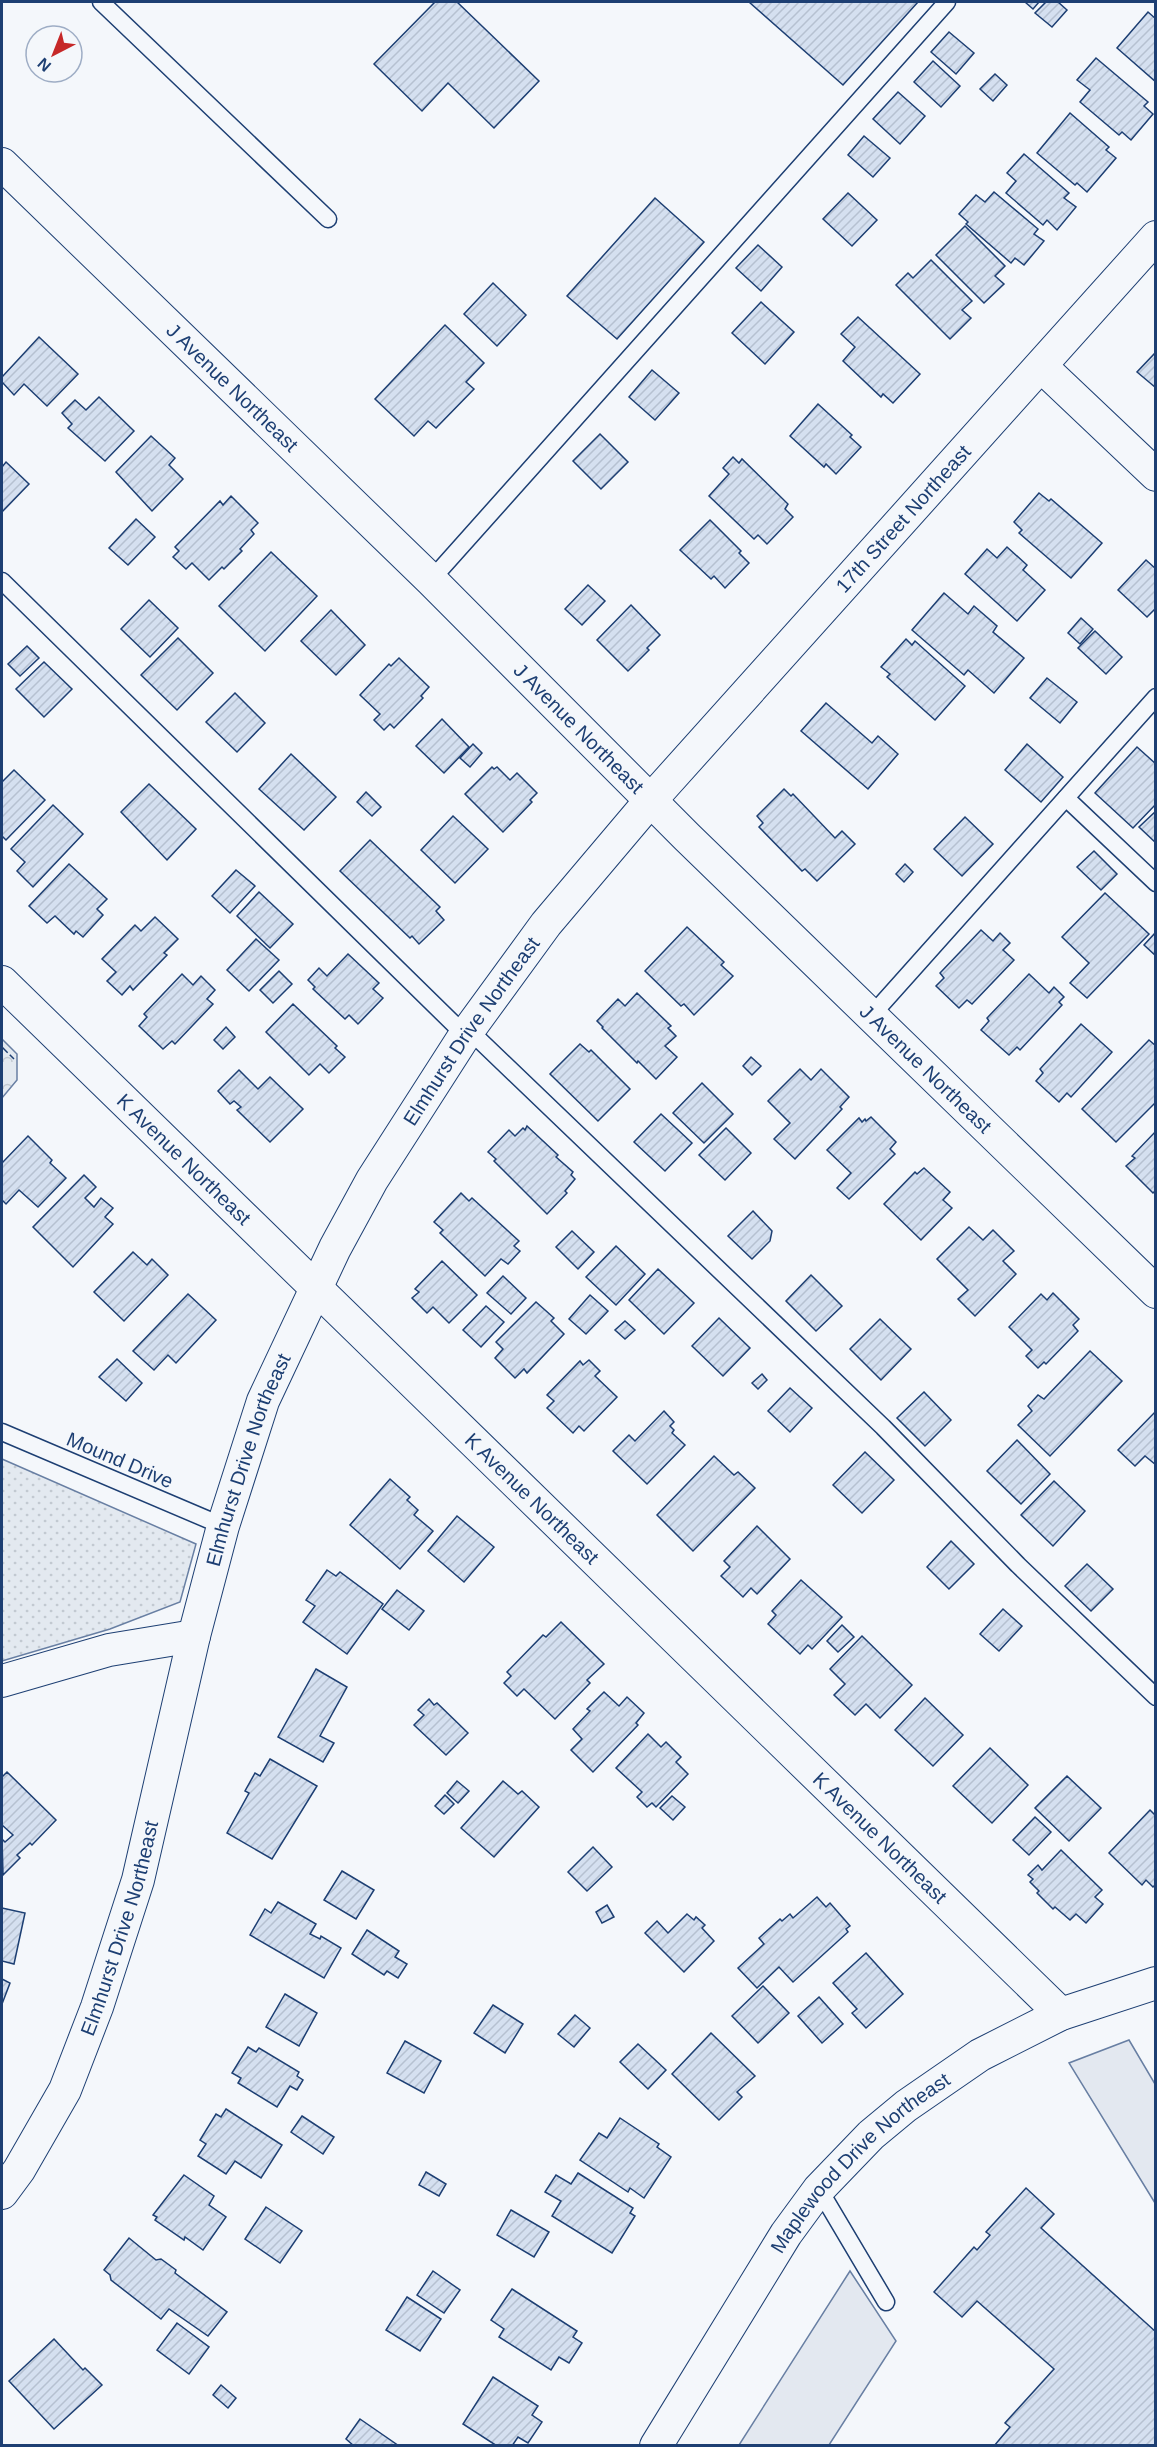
<svg xmlns="http://www.w3.org/2000/svg" width="1157" height="2447" viewBox="0 0 1157 2447" font-family="Arial,sans-serif">
  <defs>
    <pattern id="grass-dots" width="8" height="8" patternUnits="userSpaceOnUse" patternTransform="scale(1.5)"><rect width="8" height="8" fill="#e3e9f0"/><path d="M2 2h.1M6 6h.1" fill="none" stroke="#c2c9d1" stroke-width="1.8" stroke-linecap="round"/></pattern>
    <pattern id="forest-crowns" width="20" height="18" patternUnits="userSpaceOnUse" patternTransform="scale(1.5)"><rect width="20" height="18" fill="#e3e9f0"/><path d="M2 6a3 3 0 1 1 6 0M12 15a3 3 0 1 1 6 0" fill="none" stroke="#c2c9d1"/></pattern>
    <pattern id="building-hatch" width="6" height="6" patternUnits="userSpaceOnUse" patternTransform="scale(1.5)"><rect width="6" height="6" fill="#d5e0f0"/><path d="M-1 1l2-2M0 6l6-6M5 7l2-2" fill="none" stroke="#b6c1d1"/></pattern>
  </defs>
  <rect width="100%" height="100%" fill="#f4f7fb"/>
  <polygon fill="url(#grass-dots)" stroke="#687fa3" stroke-width="1.5" points="2,1459 196,1544 180,1602 110,1629 2,1661"/>
  <polygon fill="url(#forest-crowns)" stroke="#687fa3" stroke-width="1.5" points="2,1039 17,1054 17,1080 2,1098"/>
  <g fill="#e3e8f0" stroke="#687fa3" stroke-width="1.5">
    <polygon points="1129,2040 1155,2084 1155,2203 1069,2063"/>
    <polygon points="850,2271 896,2341 829,2445 739,2445"/>
  </g>
  <g fill="url(#building-hatch)" stroke="#1d3f73" stroke-width="1.5">
    <polygon points="435,2 457,2 539,81 494,128 448,83 422,111 374,64"/>
    <polygon points="749,2 918,2 843,85"/>
    <polygon points="1025,2 1039,2 1033,9"/>
    <polygon points="1046,2 1058,2 1067,10 1052,27 1035,13"/>
    <polygon points="1148,12 1156,19 1156,82 1117,48"/>
    <polygon points="949,32 974,53 956,74 931,52"/>
    <polygon points="1096,58 1148,102 1144,106 1153,114 1131,140 1122,132 1119,135 1080,102 1090,90 1077,80"/>
    <polygon points="933,61 960,86 941,107 914,82"/>
    <polygon points="995,74 1007,85 993,101 980,89"/>
    <polygon points="898,92 925,116 900,144 873,119"/>
    <polygon points="1070,113 1109,147 1106,150 1116,158 1087,192 1077,183 1075,185 1037,153"/>
    <polygon points="864,136 890,158 873,177 848,155"/>
    <polygon points="1024,154 1069,193 1064,198 1076,207 1057,230 1047,220 1043,225 1006,193 1016,181 1007,173"/>
    <polygon points="994,192 1038,229 1034,234 1044,241 1024,265 1015,258 1011,263 966,224 968,222 959,214 976,195 985,202"/>
    <polygon points="848,193 877,220 852,246 823,219"/>
    <polygon points="655,198 704,242 617,339 567,296"/>
    <polygon points="965,226 1005,266 995,276 1004,284 984,303 936,255"/>
    <polygon points="758,245 782,267 761,291 736,268"/>
    <polygon points="931,260 972,301 962,310 971,318 950,339 896,285 908,273 913,278"/>
    <polygon points="493,283 526,315 497,346 464,314"/>
    <polygon points="761,302 794,332 765,364 732,333"/>
    <polygon points="858,317 920,374 893,403 883,394 881,397 843,361 855,347 841,334"/>
    <polygon points="445,325 484,363 466,382 474,389 436,428 428,421 414,436 375,399"/>
    <polygon points="39,337 78,374 47,406 24,384 14,395 2,382 2,377"/>
    <polygon points="1156,352 1156,388 1137,372"/>
    <polygon points="652,370 679,393 655,420 629,397"/>
    <polygon points="99,397 134,431 105,461 68,428 72,424 62,413 75,400 86,410"/>
    <polygon points="818,404 852,435 850,437 861,447 836,474 826,464 824,467 790,436"/>
    <polygon points="600,434 628,462 601,489 573,461"/>
    <polygon points="151,436 175,458 169,465 183,479 152,511 116,472"/>
    <polygon points="733,457 739,463 742,459 788,504 785,509 793,517 767,544 758,535 754,539 709,496 729,474 723,468"/>
    <polygon points="6,462 29,484 2,512 2,467"/>
    <polygon points="1039,493 1049,501 1051,499 1102,543 1071,578 1019,533 1022,530 1014,522"/>
    <polygon points="231,496 258,523 251,530 254,534 240,549 242,551 224,569 222,567 209,580 192,563 186,569 173,557 179,551 175,547 220,501 223,505"/>
    <polygon points="136,519 155,537 128,565 109,548"/>
    <polygon points="710,520 741,551 739,553 749,563 725,588 714,576 711,579 680,550"/>
    <polygon points="1007,547 1027,565 1023,570 1045,590 1017,621 965,574 987,549 997,558"/>
    <polygon points="271,552 317,596 265,651 219,606"/>
    <polygon points="1146,560 1156,569 1156,608 1147,617 1118,590"/>
    <polygon points="588,585 605,601 582,625 565,609"/>
    <polygon points="944,593 968,614 974,606 997,626 993,632 1024,658 994,693 968,670 964,675 912,630"/>
    <polygon points="149,600 178,628 150,657 121,629"/>
    <polygon points="631,605 660,635 647,648 649,650 628,671 597,640"/>
    <polygon points="331,610 365,645 336,675 301,641"/>
    <polygon points="1081,618 1093,629 1080,644 1068,633"/>
    <polygon points="1095,631 1122,657 1106,674 1078,648"/>
    <polygon points="178,638 213,673 177,710 141,675"/>
    <polygon points="906,639 912,645 915,641 965,686 935,720 887,677 890,674 881,667"/>
    <polygon points="27,646 39,658 20,676 8,664"/>
    <polygon points="399,658 429,687 421,696 423,698 394,728 390,724 384,730 374,720 380,714 360,695 389,664 391,666"/>
    <polygon points="44,662 72,689 44,717 16,689"/>
    <polygon points="1047,678 1077,702 1060,723 1030,698"/>
    <polygon points="235,693 265,723 237,752 206,722"/>
    <polygon points="826,703 872,743 878,736 898,754 868,789 801,731"/>
    <polygon points="442,719 469,747 444,773 416,746"/>
    <polygon points="473,744 482,753 470,767 460,758"/>
    <polygon points="1027,744 1063,777 1041,802 1005,770"/>
    <polygon points="1137,747 1156,764 1156,804 1133,828 1095,793"/>
    <polygon points="291,754 336,797 304,830 259,789"/>
    <polygon points="492,767 494,769 497,767 510,780 517,773 537,793 530,800 532,802 503,832 465,794"/>
    <polygon points="14,770 45,800 6,840 3,837 2,838 2,782"/>
    <polygon points="149,784 196,829 167,860 121,812"/>
    <polygon points="784,789 791,796 793,794 835,838 842,831 855,844 817,881 805,869 802,871 759,827 763,823 757,816"/>
    <polygon points="366,792 381,807 372,816 357,802"/>
    <polygon points="53,805 83,834 33,887 17,871 25,862 11,849"/>
    <polygon points="1156,811 1156,843 1139,827"/>
    <polygon points="453,816 488,849 455,883 421,850"/>
    <polygon points="965,817 993,844 962,876 934,849"/>
    <polygon points="370,840 440,907 436,911 444,920 419,944 412,936 410,938 340,871"/>
    <polygon points="1094,851 1117,874 1101,890 1077,867"/>
    <polygon points="69,864 107,899 97,909 103,915 83,937 76,931 74,934 55,916 47,923 29,906"/>
    <polygon points="905,864 913,872 904,882 896,874"/>
    <polygon points="236,870 255,886 230,913 212,896"/>
    <polygon points="259,892 293,924 270,948 237,916"/>
    <polygon points="1105,893 1149,934 1087,998 1070,983 1089,963 1062,937"/>
    <polygon points="155,917 178,939 164,953 167,955 133,990 130,986 122,995 107,981 116,972 102,959 135,925 141,931"/>
    <polygon points="687,927 724,962 721,965 733,976 694,1015 684,1004 681,1006 645,971"/>
    <polygon points="981,930 993,941 1000,933 1010,943 1003,950 1014,960 972,1004 967,1000 959,1008 936,986 944,978 940,973"/>
    <polygon points="1156,932 1156,956 1144,945"/>
    <polygon points="256,939 279,960 249,991 227,970"/>
    <polygon points="348,954 379,983 373,989 383,998 358,1024 349,1015 345,1019 313,989 315,987 308,980 319,968 327,976"/>
    <polygon points="279,971 292,984 273,1003 260,990"/>
    <polygon points="182,974 193,985 201,976 215,990 207,999 213,1004 175,1044 172,1041 163,1049 139,1026 147,1017 144,1014"/>
    <polygon points="1029,974 1049,993 1054,987 1064,997 1059,1002 1062,1005 1020,1050 1017,1047 1009,1055 981,1030 989,1021 987,1018"/>
    <polygon points="637,993 671,1026 668,1028 676,1036 665,1046 677,1057 656,1079 638,1061 637,1063 602,1028 603,1027 597,1021 618,999 625,1006"/>
    <polygon points="293,1004 337,1046 335,1048 345,1057 329,1073 320,1064 309,1075 266,1032"/>
    <polygon points="1081,1024 1112,1052 1071,1097 1067,1093 1059,1102 1036,1081 1043,1073 1040,1069"/>
    <polygon points="226,1027 235,1037 223,1049 214,1040"/>
    <polygon points="1149,1040 1156,1046 1156,1102 1116,1142 1082,1109"/>
    <polygon points="580,1044 589,1052 591,1050 630,1089 598,1121 550,1074"/>
    <polygon points="751,1057 761,1066 752,1075 743,1066"/>
    <polygon points="800,1069 811,1080 821,1069 849,1097 840,1107 842,1109 795,1159 774,1139 790,1123 768,1101"/>
    <polygon points="239,1070 258,1089 270,1077 303,1109 270,1142 237,1110 241,1107 234,1101 230,1104 218,1091"/>
    <polygon points="702,1083 733,1114 704,1143 673,1113"/>
    <polygon points="661,1114 692,1143 665,1171 634,1142"/>
    <polygon points="871,1117 896,1142 890,1149 895,1154 849,1199 837,1188 851,1173 827,1150 859,1118 862,1122 865,1119 866,1121"/>
    <polygon points="527,1126 558,1155 556,1157 573,1172 571,1175 575,1179 565,1191 567,1193 547,1214 494,1161 496,1159 488,1152 509,1130 515,1136 523,1128 525,1130"/>
    <polygon points="726,1128 751,1153 725,1180 699,1155"/>
    <polygon points="1156,1131 1156,1190 1153,1193 1126,1166 1135,1158 1132,1156"/>
    <polygon points="28,1136 52,1160 50,1163 66,1178 38,1207 19,1190 6,1204 2,1200 2,1163"/>
    <polygon points="924,1168 950,1192 943,1200 952,1208 921,1240 884,1204 915,1172 917,1174"/>
    <polygon points="84,1175 96,1187 85,1198 94,1207 101,1198 113,1208 105,1217 113,1224 73,1267 33,1227"/>
    <polygon points="461,1193 469,1201 472,1198 519,1241 514,1246 520,1251 508,1264 501,1259 485,1276 440,1233 443,1230 434,1222"/>
    <polygon points="753,1211 772,1231 770,1241 752,1259 728,1236"/>
    <polygon points="969,1227 983,1240 993,1230 1014,1251 1003,1261 1016,1274 975,1316 958,1299 968,1290 937,1259"/>
    <polygon points="572,1231 594,1252 578,1269 556,1247"/>
    <polygon points="616,1246 645,1274 616,1305 586,1277"/>
    <polygon points="133,1252 147,1265 152,1259 168,1275 124,1321 94,1292"/>
    <polygon points="442,1261 477,1295 449,1323 433,1307 427,1313 412,1298 419,1292 415,1289"/>
    <polygon points="658,1269 694,1303 664,1334 629,1300"/>
    <polygon points="811,1275 842,1306 816,1331 786,1301"/>
    <polygon points="503,1276 526,1298 511,1314 487,1293"/>
    <polygon points="1053,1293 1079,1319 1073,1325 1078,1331 1046,1364 1044,1362 1038,1368 1026,1356 1032,1350 1009,1327 1041,1294 1047,1300"/>
    <polygon points="188,1294 216,1320 176,1363 168,1355 154,1370 133,1351"/>
    <polygon points="590,1295 608,1311 586,1334 569,1319"/>
    <polygon points="536,1302 554,1318 551,1321 564,1334 527,1373 524,1369 515,1378 495,1358 503,1349 496,1342"/>
    <polygon points="486,1306 504,1322 481,1347 463,1330"/>
    <polygon points="719,1318 750,1348 723,1376 692,1346"/>
    <polygon points="880,1319 911,1349 881,1380 850,1349"/>
    <polygon points="625,1321 635,1330 625,1339 615,1330"/>
    <polygon points="1090,1351 1122,1381 1050,1456 1018,1425 1032,1411 1028,1406 1038,1395 1044,1399"/>
    <polygon points="117,1359 142,1383 126,1401 99,1377"/>
    <polygon points="589,1360 600,1371 595,1376 617,1397 584,1431 579,1426 573,1433 547,1408 554,1401 547,1395 580,1361 583,1365"/>
    <polygon points="762,1374 767,1380 758,1389 752,1383"/>
    <polygon points="790,1388 812,1408 790,1432 768,1411"/>
    <polygon points="924,1392 951,1420 925,1446 897,1418"/>
    <polygon points="664,1411 674,1422 670,1426 674,1430 672,1433 685,1445 647,1484 613,1451 629,1435 635,1441"/>
    <polygon points="1156,1411 1156,1465 1145,1456 1135,1466 1118,1450"/>
    <polygon points="1017,1440 1050,1474 1021,1504 987,1471"/>
    <polygon points="865,1452 894,1480 862,1513 833,1485"/>
    <polygon points="714,1456 734,1475 738,1472 755,1488 693,1551 657,1515"/>
    <polygon points="390,1479 410,1497 407,1500 418,1510 414,1515 433,1531 400,1569 350,1525"/>
    <polygon points="1054,1481 1085,1511 1053,1546 1021,1515"/>
    <polygon points="457,1516 494,1547 464,1582 428,1551"/>
    <polygon points="757,1526 790,1559 757,1594 751,1588 743,1597 721,1576 730,1567 724,1561"/>
    <polygon points="951,1541 974,1564 949,1589 927,1567"/>
    <polygon points="1087,1564 1113,1589 1091,1611 1065,1586"/>
    <polygon points="327,1570 336,1576 340,1572 383,1604 347,1654 303,1622 315,1606 306,1600"/>
    <polygon points="801,1580 842,1617 812,1649 808,1645 800,1654 768,1624 776,1615 772,1611"/>
    <polygon points="397,1590 424,1611 409,1630 382,1609"/>
    <polygon points="1003,1609 1022,1626 999,1651 980,1634"/>
    <polygon points="561,1622 604,1664 587,1680 590,1683 555,1719 524,1689 517,1696 504,1683 511,1676 507,1672 543,1635 546,1637"/>
    <polygon points="842,1625 854,1637 838,1652 827,1641"/>
    <polygon points="862,1636 912,1685 880,1718 866,1704 855,1715 834,1695 845,1684 830,1669"/>
    <polygon points="316,1669 347,1687 320,1736 334,1743 323,1762 278,1737"/>
    <polygon points="604,1692 619,1706 627,1697 644,1713 636,1723 638,1725 593,1772 571,1750 582,1739 573,1729 590,1711 587,1709"/>
    <polygon points="925,1698 963,1735 933,1766 895,1730"/>
    <polygon points="429,1699 434,1705 437,1703 468,1733 446,1755 414,1725 424,1715 418,1710"/>
    <polygon points="648,1734 661,1747 666,1742 681,1757 676,1762 688,1774 656,1807 652,1803 647,1807 637,1797 642,1792 616,1768"/>
    <polygon points="990,1748 1028,1785 992,1823 953,1786"/>
    <polygon points="270,1759 317,1786 272,1859 227,1833 249,1793 245,1791 255,1773 260,1776"/>
    <polygon points="7,1772 56,1820 32,1845 30,1843 17,1855 20,1858 3,1875 2,1839 5,1842 13,1835 2,1825 2,1777"/>
    <polygon points="1067,1776 1101,1808 1069,1841 1035,1808"/>
    <polygon points="457,1781 469,1791 458,1803 447,1793"/>
    <polygon points="503,1781 518,1794 522,1791 539,1807 494,1857 461,1828"/>
    <polygon points="445,1795 454,1804 444,1814 435,1806"/>
    <polygon points="672,1796 685,1807 673,1820 660,1808"/>
    <polygon points="1150,1810 1156,1816 1156,1884 1153,1887 1146,1880 1142,1885 1109,1853"/>
    <polygon points="1035,1817 1051,1832 1029,1855 1013,1840"/>
    <polygon points="593,1847 612,1867 587,1891 568,1872"/>
    <polygon points="1061,1850 1102,1890 1095,1897 1103,1904 1086,1923 1076,1914 1070,1920 1055,1907 1053,1909 1037,1893 1039,1891 1030,1882 1033,1879 1028,1875 1038,1865 1042,1870"/>
    <polygon points="342,1871 374,1890 356,1919 324,1900"/>
    <polygon points="817,1897 826,1907 830,1903 850,1926 846,1929 848,1932 793,1982 779,1967 757,1988 738,1968 764,1944 759,1938 780,1919 782,1921 790,1914 793,1918"/>
    <polygon points="278,1902 316,1924 310,1934 320,1939 321,1936 341,1948 324,1978 250,1935 265,1909 271,1913"/>
    <polygon points="607,1905 614,1917 602,1923 596,1912"/>
    <polygon points="2,1908 25,1913 14,1964 2,1961"/>
    <polygon points="687,1914 694,1920 696,1917 705,1925 702,1928 714,1941 684,1972 645,1933 657,1921 668,1933"/>
    <polygon points="367,1930 399,1951 395,1957 407,1964 398,1978 387,1971 384,1975 352,1954"/>
    <polygon points="866,1953 903,1994 866,2028 852,2013 857,2009 833,1983"/>
    <polygon points="2,1979 10,1983 2,2004"/>
    <polygon points="763,1986 789,2013 758,2043 732,2016"/>
    <polygon points="285,1994 317,2013 299,2046 266,2027"/>
    <polygon points="819,1997 843,2024 822,2043 798,2016"/>
    <polygon points="493,2005 523,2024 505,2053 474,2033"/>
    <polygon points="575,2015 590,2028 574,2047 558,2034"/>
    <polygon points="711,2033 755,2076 737,2092 742,2097 719,2120 672,2074"/>
    <polygon points="405,2041 441,2061 424,2093 387,2073"/>
    <polygon points="638,2044 666,2070 648,2089 620,2062"/>
    <polygon points="248,2047 256,2052 259,2048 299,2072 297,2076 303,2080 297,2090 290,2086 277,2107 238,2083 241,2078 232,2073"/>
    <polygon points="226,2109 282,2145 261,2178 235,2161 226,2174 198,2156 206,2144 200,2140 216,2114 221,2117"/>
    <polygon points="302,2116 334,2137 323,2154 291,2132"/>
    <polygon points="620,2118 659,2144 657,2147 671,2157 644,2198 630,2188 628,2192 580,2160 599,2133 607,2138"/>
    <polygon points="426,2172 446,2184 439,2196 419,2185"/>
    <polygon points="578,2173 633,2208 630,2213 635,2216 612,2253 552,2216 561,2201 545,2192 556,2175 571,2184"/>
    <polygon points="184,2175 214,2196 209,2205 226,2217 203,2250 185,2237 184,2240 155,2220 157,2217 153,2215"/>
    <polygon points="1026,2188 1054,2214 1041,2228 1156,2332 1156,2446 994,2446 1010,2427 1005,2423 1054,2369 977,2301 962,2317 934,2292 974,2247 977,2250 990,2235 986,2232"/>
    <polygon points="266,2207 302,2231 280,2263 245,2239"/>
    <polygon points="511,2210 549,2232 534,2257 497,2235"/>
    <polygon points="129,2238 156,2260 161,2259 176,2270 175,2273 227,2312 208,2336 169,2309 161,2319 111,2280 110,2275 104,2270"/>
    <polygon points="433,2271 460,2290 444,2313 417,2295"/>
    <polygon points="512,2289 577,2331 573,2337 582,2343 569,2363 559,2357 551,2370 499,2337 504,2329 491,2320"/>
    <polygon points="407,2297 441,2319 420,2351 386,2330"/>
    <polygon points="177,2323 209,2347 189,2374 157,2350"/>
    <polygon points="54,2339 83,2370 85,2368 102,2385 54,2429 9,2381"/>
    <polygon points="493,2377 538,2406 532,2415 542,2422 528,2443 518,2437 512,2446 497,2446 463,2424"/>
    <polygon points="221,2385 236,2398 228,2408 213,2395"/>
    <polygon points="360,2419 399,2446 354,2446 346,2439"/>
  </g>
  <g fill="none" stroke-linecap="round" stroke-linejoin="round">
    <g stroke="#1d3f73" stroke-width="19">
      <g id="lane">
        <polyline points="101,2 328,219"/>
        <polyline points="431,580 947,2"/>
        <polyline points="2,581 465,1035"/>
        <polyline points="1066,798 1156,883"/>
        <polyline points="871,1016 1156,697"/>
        <polyline points="469,1030 883,1427 1018,1565 1156,1697"/>
        <polyline points="2,1432 223,1526"/>
        <polyline points="819,2189 886,2302"/>
      </g>
    </g>
    <g stroke="#1d3f73" stroke-width="34">
      <g id="street">
        <path id="s1" d="M2,164L431,580L687,837L1156,1292"/>
        <polyline points="1041,366 1156,475"/>
        <path id="s2" d="M2,982L1061,2014"/>
        <polyline points="2,1681 109,1650 194,1636"/>
        <path id="s3" d="M2,2193L19,2170L65,2090L97,2007L138,1880L194,1636L223,1526L263,1401L335,1248L372,1180L465,1035L546,924L650,801L1156,237"/>
        <path id="s4" d="M656,2446L786,2234L819,2189L871,2135L906,2106L980,2055L1061,2014L1156,1983"/>
      </g>
    </g>
    <use href="#lane" stroke="#f4f7fb" stroke-width="16"/>
    <use href="#street" stroke="#f4f7fb" stroke-width="32"/>
    <polyline stroke="#1d3f73" stroke-width="1.5" stroke-dasharray="8 3" stroke-linecap="butt" points="2,1047 14,1059"/>
  </g>
  <g text-anchor="middle" dominant-baseline="central" stroke-width="4.5" stroke-linejoin="round" paint-order="stroke">
    <g font-size="20" fill="#1d3f73" stroke="#f4f7fb">
      <text stroke="none"><textPath href="#s1" startOffset="321">J Avenue Northeast</textPath></text>
      <text stroke="none"><textPath href="#s3" startOffset="1935">17th Street Northeast</textPath></text>
      <text stroke="none"><textPath href="#s1" startOffset="807">J Avenue Northeast</textPath></text>
      <text stroke="none"><textPath href="#s3" startOffset="1264">Elmhurst Drive Northeast</textPath></text>
      <text stroke="none"><textPath href="#s1" startOffset="1293">J Avenue Northeast</textPath></text>
      <text stroke="none"><textPath href="#s2" startOffset="254">K Avenue Northeast</textPath></text>
      <text transform="translate(120 1460) rotate(23)">Mound Drive</text>
      <text stroke="none"><textPath href="#s3" startOffset="778">Elmhurst Drive Northeast</textPath></text>
      <text stroke="none"><textPath href="#s2" startOffset="740">K Avenue Northeast</textPath></text>
      <text stroke="none"><textPath href="#s2" startOffset="1226">K Avenue Northeast</textPath></text>
      <text stroke="none"><textPath href="#s3" startOffset="292">Elmhurst Drive Northeast</textPath></text>
      <text stroke="none"><textPath href="#s4" startOffset="352">Maplewood Drive Northeast</textPath></text>
    </g>
  </g>
  <rect width="1157" height="2447" fill="none" stroke="#1d3f73" stroke-width="6"/>
  <g transform="translate(54 54) rotate(222)"><circle r="28" fill="#f4f7fb" stroke="#9eadc5" stroke-width="1.5"/>
  <path d="M0-4.5L10 22L0 15L-10 22Z" fill="#c62828"/>
  <text y="-9" font-size="16" font-weight="bold" text-anchor="middle" fill="#1d3f73">N</text>
  </g>
</svg>
